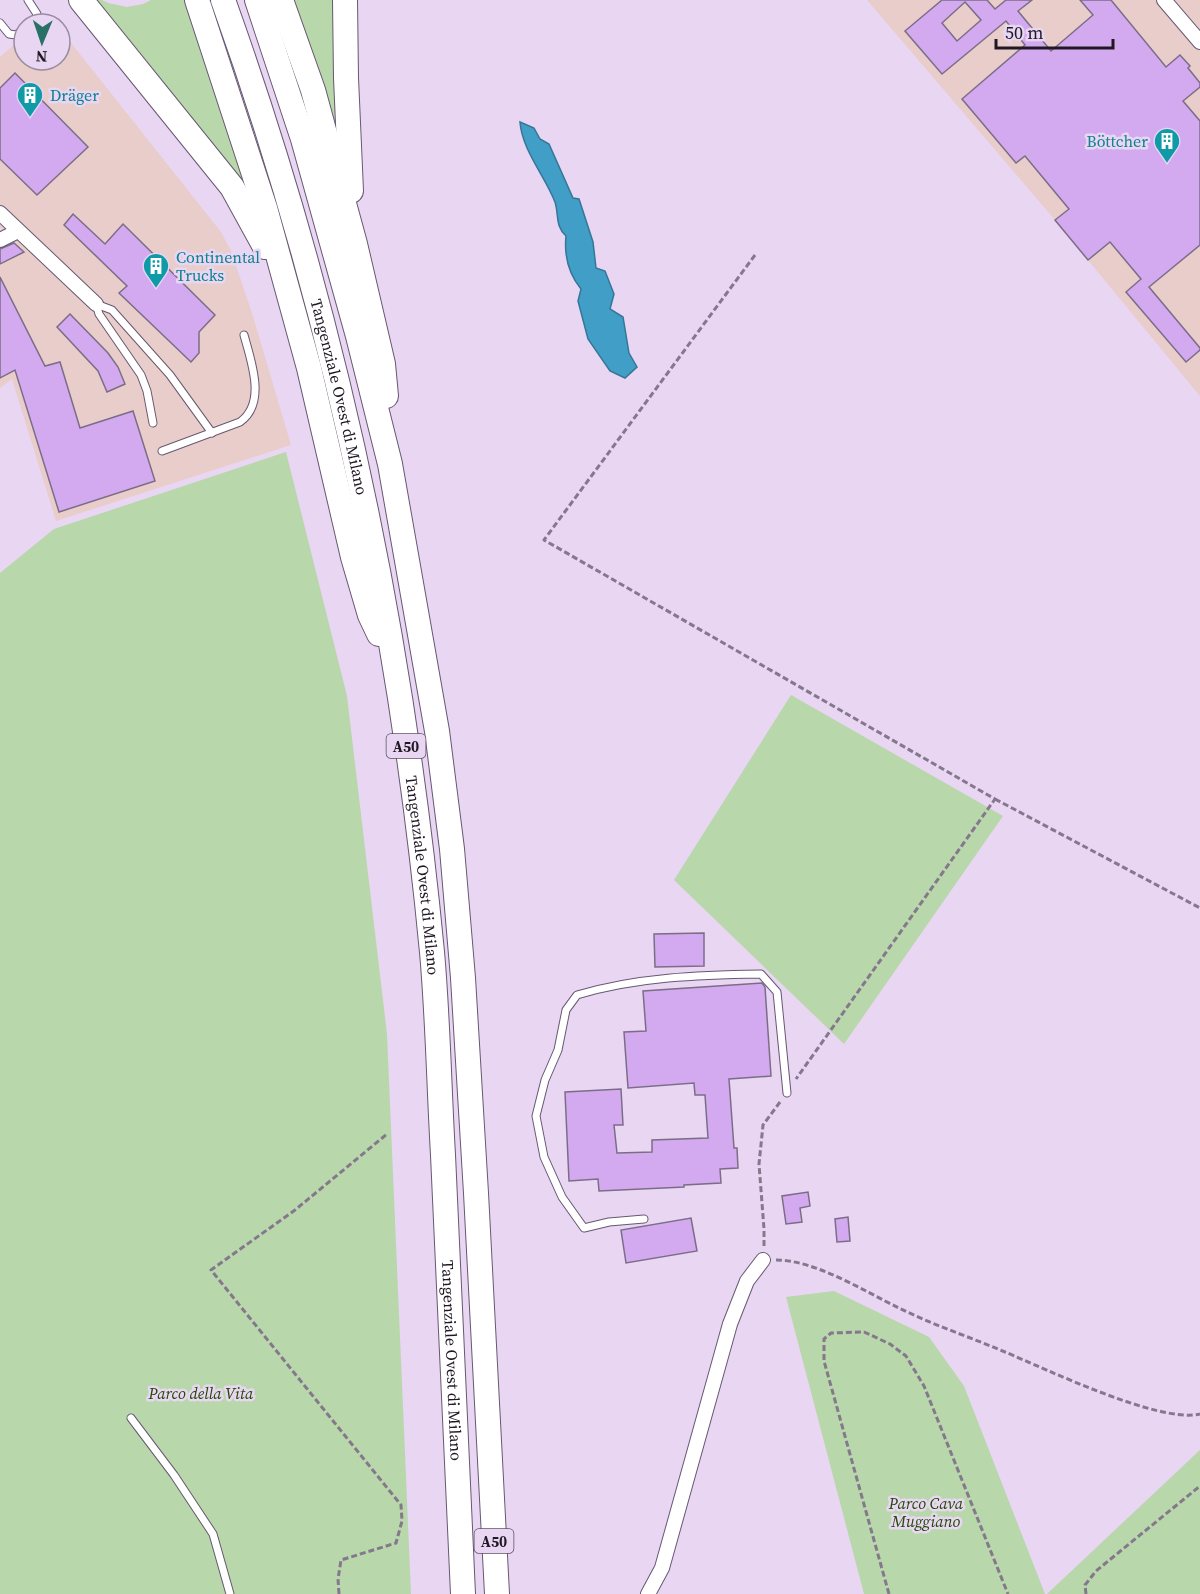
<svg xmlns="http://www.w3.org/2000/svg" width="1200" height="1594" viewBox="0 0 1200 1594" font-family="'Source Serif 4',serif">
  <rect width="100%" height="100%" fill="#e8d6f3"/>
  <g fill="#e8cdca">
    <polygon points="867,0 1200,0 1200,396 1055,220"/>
    <polygon points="60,29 221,232 231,251 252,313 291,445 56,521 12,379 0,388 0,245 12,239 0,227 0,57 24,36 24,60 60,60"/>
  </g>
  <g fill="#b8d7aa">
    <polygon points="87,0 102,0 108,3 127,7 143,4 151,0 190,0 251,196"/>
    <polygon points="287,0 340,0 340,126 332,126"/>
    <polygon points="286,452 347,696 387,1034 411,1594 0,1594 0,573 54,529"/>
    <polygon points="791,695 1003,816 844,1044 674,880"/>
    <polygon points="834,1291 929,1337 964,1386 1045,1594 864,1594 786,1297"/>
    <polygon points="1200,1450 1200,1594 1047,1594"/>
  </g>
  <path fill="#409ec7" stroke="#367696" stroke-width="1.5" d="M520,122L534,128L540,139L549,144L573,198L579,199L593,242L596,268L605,271L614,294L610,309L623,317L629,353L637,367L625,378L610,371L588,339L578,301L581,289C568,273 564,256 566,236C555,226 559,215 555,202C545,176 522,150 520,122Z"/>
  <g fill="#d3aaf0" stroke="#7c6d87" stroke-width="1.5" fill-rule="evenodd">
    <path d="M942,0H987L995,9L1006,0H1032L1018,11L1051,51L1093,15L1080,0H1111L1166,67L1180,55L1190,66L1188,68L1200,83V87L1183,101L1200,121V245L1149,287L1200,348V350L1186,362L1126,292L1141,279L1110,242L1088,260L1055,220L1069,209L1025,156L1016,163L962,99L1025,45L1006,21L942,74L905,31ZM965,2L981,20L957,41L942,23Z"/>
    <polygon points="15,73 88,147 37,195 0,159 0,88"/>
    <polygon points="73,214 105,244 123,224 215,315 199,332 199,353 191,362 119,293 127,286 64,225"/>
    <polygon points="14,243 24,252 0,264 0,249"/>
    <polygon points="0,277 45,366 60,362 80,428 133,411 155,481 59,512 15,370 0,378"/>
    <polygon points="70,314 108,353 118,367 125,384 107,392 98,371 57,327"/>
    <polygon points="704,933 704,966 655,967 654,934"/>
    <polygon points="762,983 765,987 771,1076 729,1079 734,1148 737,1148 738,1168 720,1169 721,1183 684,1185 684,1187 599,1191 598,1179 569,1181 565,1092 621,1089 623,1125 614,1125 617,1153 652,1152 652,1140 708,1138 705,1095 695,1095 694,1083 628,1088 624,1032 646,1031 643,991"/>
    <polygon points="808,1192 810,1206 800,1208 802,1222 786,1224 782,1196"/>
    <polygon points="848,1217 850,1241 837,1242 835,1219"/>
    <polygon points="691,1218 697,1251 626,1263 621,1230"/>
  </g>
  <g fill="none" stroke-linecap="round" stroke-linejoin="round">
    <g stroke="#675871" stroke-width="9">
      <g id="service">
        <polyline points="28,0 37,14 35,20 30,24"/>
        <polyline points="0,23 9,34 16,35 24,29"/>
        <polyline points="153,423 147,391 141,375 99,314 96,304 112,310 170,375 212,433"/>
        <path d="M162,451L240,422C267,403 251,361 244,335"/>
        <path d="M644,1219L609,1222L584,1228L562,1197L544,1157L536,1116L545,1080L558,1050L566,1010L577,995C637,977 699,975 761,974L777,992L787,1093"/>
        <polyline points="131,1418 174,1475 213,1534 230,1594"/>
      </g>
    </g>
    <g stroke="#675871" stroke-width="16">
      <g id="minor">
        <polyline points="1164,0 1200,42"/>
        <polyline points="0,213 96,304"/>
        <polyline points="0,240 18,231"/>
        <polyline points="648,1594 662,1568 730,1324 747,1281 763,1260"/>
      </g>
    </g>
    <g stroke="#675871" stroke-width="26">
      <g id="motorway">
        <polyline points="81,0 232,187 265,247"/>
        <polyline points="197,0 265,208 309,368 353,557 370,615 379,634"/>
        <path id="s1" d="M223,0C333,306 401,628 432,952C438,1019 439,1087 443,1155C450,1301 456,1448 463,1594"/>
        <polyline points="257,0 303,139 358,336 390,464 437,731 452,849 463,978 476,1193 497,1594"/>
        <polyline points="281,0 313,90 355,244 383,364 386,396"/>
        <polyline points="345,0 346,78 351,191"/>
      </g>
    </g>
    <g stroke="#85788c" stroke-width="3" stroke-dasharray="6 3" stroke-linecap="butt">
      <polyline points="755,255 544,540 995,799 796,1079"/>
      <polyline points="995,799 1200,908"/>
      <polyline points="764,1246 764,1229 759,1164 763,1125 780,1102"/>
      <path d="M776,1260C815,1260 864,1291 899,1308C933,1325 970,1337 1005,1352C1046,1369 1160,1424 1200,1414"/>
      <polyline points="339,1594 338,1579 341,1560 396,1543 402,1521 401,1505 211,1270 295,1210 387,1134"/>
      <polyline points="889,1594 824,1361 824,1339 831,1333 864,1332 890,1344 906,1356 924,1386 1008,1594"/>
      <polyline points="1086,1594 1085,1585 1096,1571 1200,1486"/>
    </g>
    <use href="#service" stroke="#fff" stroke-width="7"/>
    <use href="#minor" stroke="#fff" stroke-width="14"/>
    <use href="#motorway" stroke="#fff" stroke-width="24"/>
  </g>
  <defs>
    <g id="building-pin" transform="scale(1.35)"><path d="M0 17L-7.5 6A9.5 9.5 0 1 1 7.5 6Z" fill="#0f9aa8" stroke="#e8d6f3"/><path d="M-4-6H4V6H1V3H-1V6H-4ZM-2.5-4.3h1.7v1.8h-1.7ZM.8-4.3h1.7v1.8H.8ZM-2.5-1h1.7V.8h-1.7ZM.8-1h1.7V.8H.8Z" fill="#fff"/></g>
  </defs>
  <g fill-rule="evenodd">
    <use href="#building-pin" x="30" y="95"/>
    <use href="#building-pin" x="1167" y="141"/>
    <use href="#building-pin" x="156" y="266"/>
  </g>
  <g text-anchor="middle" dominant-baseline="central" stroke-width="5" stroke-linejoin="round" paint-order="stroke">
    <g fill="#e8d6f3" stroke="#5c5262" stroke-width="1.5">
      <rect x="386.5" y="734" width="39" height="24" rx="4.5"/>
      <rect x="474.5" y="1529" width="39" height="24" rx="4.5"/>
    </g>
    <g font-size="15" font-weight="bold" fill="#201924">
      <text x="406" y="746">A50</text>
      <text x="494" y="1541">A50</text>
    </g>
    <g font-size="16" fill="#0d838f" stroke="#e8d6f3" text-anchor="start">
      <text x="50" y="95">Dräger</text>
      <text x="1148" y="141" text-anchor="end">Böttcher</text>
      <text x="176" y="257">Continental<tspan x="176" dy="18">Trucks</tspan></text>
    </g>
    <g font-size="16" fill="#201924" stroke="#e8d6f3">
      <text stroke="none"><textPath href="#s1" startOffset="414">Tangenziale Ovest di Milano</textPath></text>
      <text stroke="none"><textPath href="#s1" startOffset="900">Tangenziale Ovest di Milano</textPath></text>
      <text stroke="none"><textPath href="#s1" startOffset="1386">Tangenziale Ovest di Milano</textPath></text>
    </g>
    <g font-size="16" font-style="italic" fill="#204b01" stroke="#e8d6f3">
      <text x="201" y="1393">Parco della Vita</text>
      <text x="926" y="1503">Parco Cava<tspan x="926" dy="18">Muggiano</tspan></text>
    </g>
  </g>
  <g transform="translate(42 42) rotate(182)"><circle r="28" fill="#e8d6f3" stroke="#988aa0" stroke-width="1.5"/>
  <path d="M0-4.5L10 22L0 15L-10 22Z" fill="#297066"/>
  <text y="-9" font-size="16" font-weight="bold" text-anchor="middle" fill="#201924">N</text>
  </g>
  <path d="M996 39v9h117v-9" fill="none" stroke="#201924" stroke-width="3"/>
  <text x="1005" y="39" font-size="18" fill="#201924" stroke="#e8d6f3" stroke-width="4.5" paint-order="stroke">50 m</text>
</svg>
